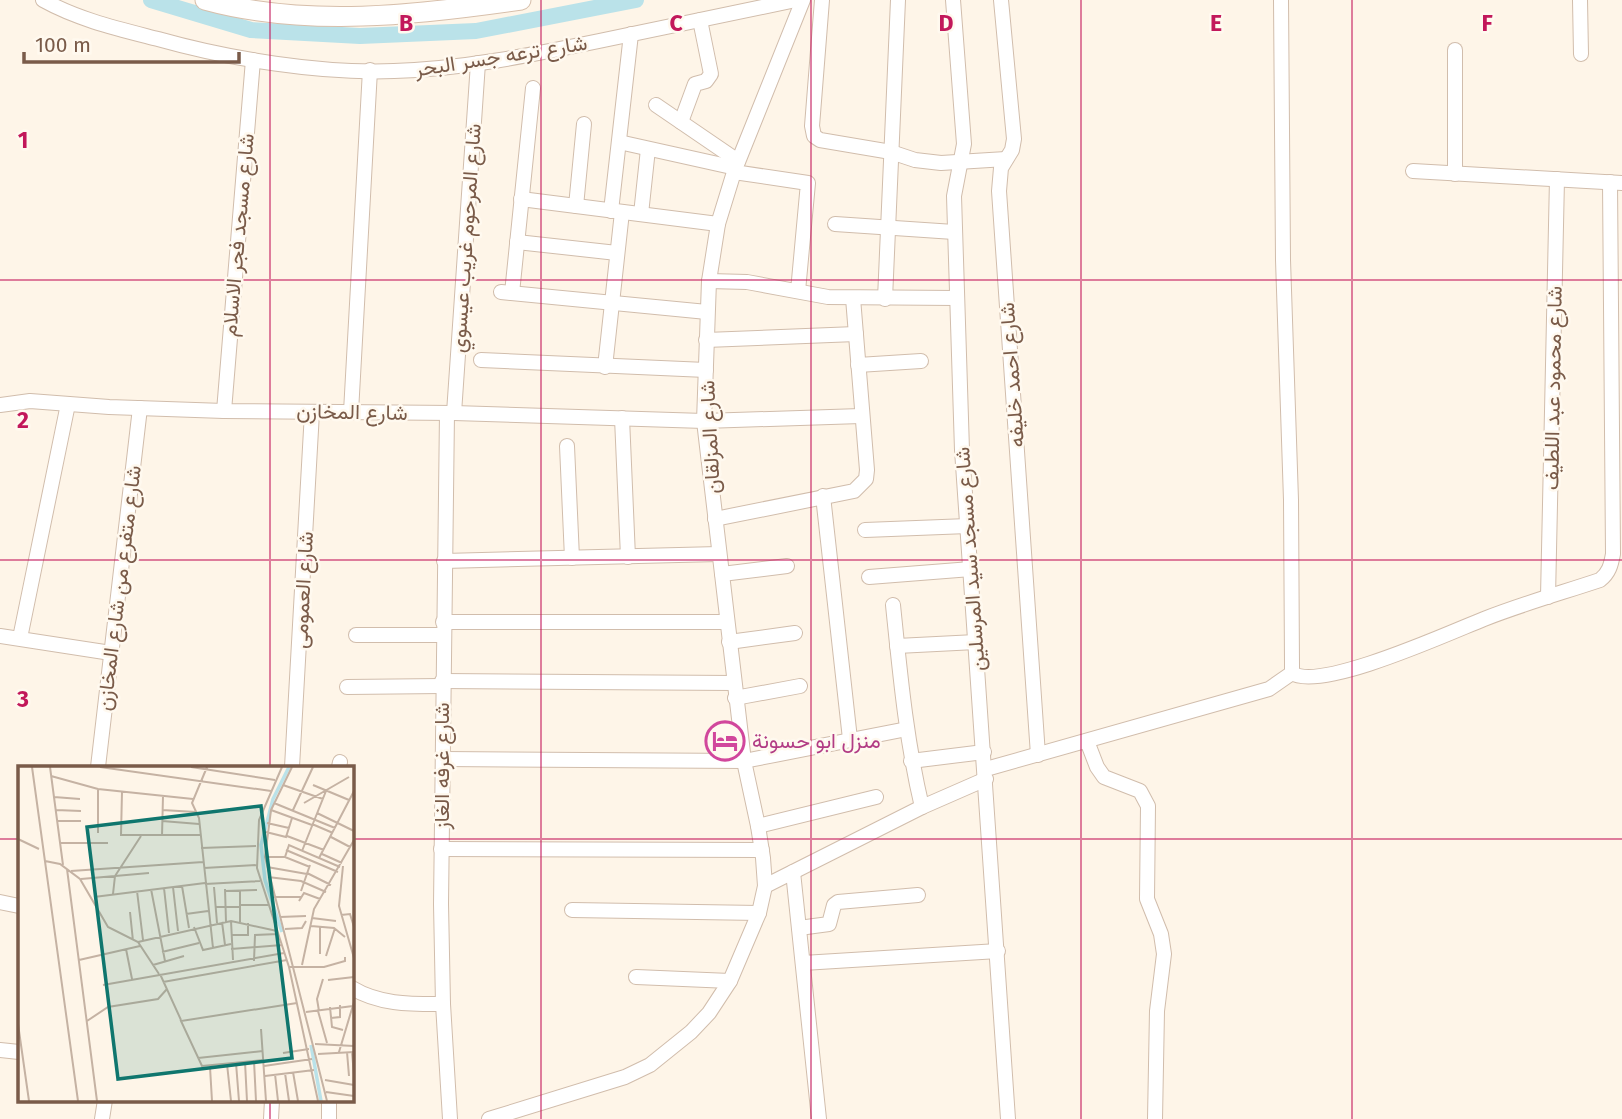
<svg xmlns="http://www.w3.org/2000/svg" width="1622" height="1119" viewBox="0 0 1622 1119" font-family="'Fira Sans',Vazirmatn,sans-serif">
  <rect width="100%" height="100%" fill="#fef5e8"/>
  <g fill="none" stroke-linecap="round" stroke-linejoin="round">
    <polyline stroke="#bae2e9" stroke-width="16" points="151,0 251,30 360,36 476,31 636,0"/>
    <g stroke="#d1bdac" stroke-width="16">
      <g id="street">
        <path d="M43,0C79,20 119,29 158,39C229,59 321,74 394,71C463,69 531,55 599,41C664,27 730,14 796,0"/>
        <polyline points="822,0 812,126 814,136 820,140 891,152 915,160 941,163 1006,159"/>
        <polyline points="953,0 964,144 954,196 962,450 1008,1119"/>
        <polyline points="1001,0 1014,139 1012,150 1001,168 999,191 1038,755"/>
        <path d="M1281,0L1283,260L1291,500L1292,664V673C1320,692 1451,632 1484,619C1522,604 1561,593 1600,580C1609,573 1611,565 1613,554L1610,182"/>
        <polyline points="1580,0 1581,54"/>
        <polyline points="656,105 738,161"/>
        <polyline points="681,122 695,84 706,81 711,74 700,20"/>
        <polyline points="619,142 736,168"/>
        <polyline points="1413,171 1622,183"/>
        <polyline points="734,172 808,183 798,291"/>
        <polyline points="1455,174 1455,50"/>
        <polyline points="521,199 718,224"/>
        <polyline points="576,206 584,124"/>
        <polyline points="611,211 631,34"/>
        <polyline points="641,214 648,149"/>
        <polyline points="835,224 954,232"/>
        <polyline points="517,242 617,253"/>
        <polyline points="709,281 747,282 828,297 956,298"/>
        <polyline points="501,292 707,312"/>
        <polyline points="512,293 533,88"/>
        <polyline points="885,299 898,0"/>
        <polyline points="706,340 856,334"/>
        <polyline points="481,360 706,370"/>
        <polyline points="858,365 921,361"/>
        <polyline points="605,367 622,212"/>
        <polyline points="0,405 30,401 109,407 224,411 454,413 704,421 861,416"/>
        <polyline points="224,411 253,60"/>
        <polyline points="351,412 370,70"/>
        <polyline points="447,413 441,904 443,1004 450,1119"/>
        <polyline points="454,413 478,63"/>
        <polyline points="622,418 628,557"/>
        <polyline points="567,446 572,558"/>
        <polyline points="823,496 850,739"/>
        <polyline points="715,519 854,491 866,479 867,470 853,298"/>
        <polyline points="865,530 968,526"/>
        <polyline points="444,561 719,554"/>
        <polyline points="722,574 787,566"/>
        <polyline points="869,577 971,569"/>
        <polyline points="1548,597 1557,179"/>
        <path d="M893,605C900,673 906,740 922,807"/>
        <polyline points="443,622 727,622"/>
        <polyline points="356,635 443,635"/>
        <polyline points="0,636 111,653"/>
        <polyline points="20,638 68,404"/>
        <polyline points="729,642 795,633"/>
        <polyline points="897,646 976,642"/>
        <polyline points="442,681 734,683"/>
        <polyline points="347,687 442,686"/>
        <polyline points="735,698 800,686"/>
        <polyline points="1087,741 1097,767 1104,777 1140,791 1148,806 1147,899 1161,934 1164,954 1157,1011 1155,1119"/>
        <polyline points="443,759 744,761 907,729"/>
        <polyline points="911,761 984,752"/>
        <polyline points="98,767 140,408"/>
        <polyline points="292,767 312,412"/>
        <polyline points="339,767 340,762"/>
        <polyline points="986,769 1269,689 1292,673"/>
        <polyline points="758,826 876,797"/>
        <polyline points="441,849 762,850"/>
        <polyline points="793,872 819,1119"/>
        <polyline points="765,886 922,807 986,779"/>
        <polyline points="0,902 19,906"/>
        <polyline points="572,910 759,913"/>
        <polyline points="799,928 829,924 834,905 838,902 918,895"/>
        <polyline points="803,963 998,951"/>
        <polyline points="636,977 730,981"/>
        <path d="M352,988C380,1005 412,1004 443,1004"/>
        <polyline points="0,1050 19,1052"/>
        <polyline points="102,1119 105,1100"/>
        <polyline points="271,1119 272,1100"/>
        <polyline points="329,1119 329,1100"/>
        <polyline points="489,1119 625,1077 650,1065 691,1032 709,1013 730,981 759,913 765,886 763,858 758,826 744,761 704,421 709,281 718,224 734,172 803,0"/>
      </g>
    </g>
    <g stroke="#d7bfab" stroke-width="21">
      <path id="secondary" d="M205,0C307,28 417,15 521,0"/>
    </g>
    <use href="#street" stroke="#fff" stroke-width="14"/>
    <use href="#secondary" stroke="#fff" stroke-width="19"/>
  </g>
  <path fill="none" stroke="#c2185b" stroke-width="2" stroke-opacity="0.55" d="M270,0V767M541,0V1119M811,0V1119M1081,0V1119M1352,0V1119M0,280H1622M0,560H1622M0,839H19M352,839H1622M270,1100V1119"/>
  <defs>
    <g id="hotel-ring" transform="scale(2.0125)"><circle r="9.5" fill="#fff9ef" stroke="#d1479c" stroke-width="1.5"/><path d="M-6-4.5h1.5V1H6V5H4.5V3h-9V5H-6ZM-4 0a1.8 1.8 0 1 1 3.6 0ZM.5 0V-2.5h3Q6-2.5 6 0Z" fill="#d1479c"/></g>
  </defs>
  <g fill-rule="evenodd">
    <use href="#hotel-ring" x="725" y="741"/>
  </g>
  <g text-anchor="middle" dominant-baseline="central" stroke-width="5" stroke-linejoin="round" paint-order="stroke">
    <g font-size="21" fill="#7a5b49" stroke="#fff9ef">
      <text transform="translate(501 56) rotate(-9)">شارع ترعه جسر البحر</text>
      <text transform="translate(238 235) rotate(-85)">شارع مسجد فجر الاسلام</text>
      <text transform="translate(466 238) rotate(-86)">شارع المرحوم غريب عيسوي</text>
      <text transform="translate(1012 375) rotate(-94)">شارع احمد خليفه</text>
      <text transform="translate(1553 388) rotate(-89)">شارع محمود عبد اللطيف</text>
      <text transform="translate(352 412) rotate(1)">شارع المخازن</text>
      <text transform="translate(710 437) rotate(-93)">شارع المزلقان</text>
      <text transform="translate(970 559) rotate(-94)">شارع مسجد سيد المرسلين</text>
      <text transform="translate(119 588) rotate(-83)">شارع متفرع من شارع المخازن</text>
      <text transform="translate(303 590) rotate(-87)">شارع العمومى</text>
      <text transform="translate(442 766) rotate(-90)">شارع غرفه الغاز</text>
    </g>
    <g font-size="21" fill="#b23c85" stroke="#fff9ef" text-anchor="start">
      <text x="752" y="741">منزل ابو حسونة</text>
    </g>
  </g>
  <g transform="translate(18 766)">
    <rect width="336" height="336" fill="#fef5e8"/>
    <path fill="none" stroke="#bae2e9" stroke-width="3.5" d="M264,166L247,114L243,79L255,33L271,1M293,279L303,335"/>
    <path fill="none" stroke="#c5b2a3" stroke-width="2" d="M14,1L60,335M32,1L45,99M82,1L253,25M173,1L257,14M189,1L174,37L181,52L195,182M264,1L241,54L239,102L271,201L300,335M274,1L253,44L247,91L309,335M33,10L80,23L175,33M265,19L305,33M295,19L331,34M104,26L103,69H182M36,31L62,33M256,37L317,62M286,37L331,11M38,44L63,45M144,44L178,46M253,44L294,59M275,44L295,1M299,47L336,65M40,55H63M144,55L181,58M249,57L271,62M294,58L315,67M248,66L268,71L274,52M80,67V23M144,70L145,30M269,70L306,84M313,71L332,81M0,73L21,83M42,77H90M183,82L238,80M268,84L320,106M284,85L308,25M304,88L324,97M247,91H267L292,101M267,91L271,79L322,101M301,92L336,25M27,95L42,98L62,113L90,161L120,176L141,208M325,100L321,140L336,192M249,101L289,108M186,102L239,99M49,103L79,335M53,105L185,96M289,107L313,119M250,111L283,115L308,126M63,113L131,107M187,118L242,115M164,120L171,162M155,121L160,165M196,121L199,157M146,122L151,167M133,123L147,195M207,123L208,156M119,125L125,174M207,125L239,124M283,125L292,99M95,128L97,110L123,70M76,131L187,117M256,131H283M281,135L286,127L302,133M222,139H250M198,141H222M112,146L115,175M168,148L190,145M323,149L332,148L336,161M262,151L288,150M294,152L318,155M213,155L215,194M204,156L207,179M222,156V125M293,160L316,162L327,171M176,161L185,184L213,178M267,163L284,162L288,155M213,169H230V157M120,176L213,155L259,165M108,183L114,213M213,183L264,179M144,186L181,177M302,188V160M308,190L317,162M61,194L122,180M236,195L237,169L260,168M135,199L166,190M284,199L296,143L336,74M271,201H306L327,195V191M142,208L163,254M310,214L336,211M145,216L269,194M85,219L266,187M312,241L314,261L325,264M300,245L309,277M301,245L299,233L305,213M288,246L335,240M313,252L322,251V239M69,255L90,241L140,233L149,223M0,258L11,335M243,263L248,335M297,278L336,280M321,286L336,236M329,286L331,310M334,286L336,309M265,287L291,283M300,288L336,286M180,292L245,285M245,294L184,300L163,255L279,237M236,295L238,335M227,296L229,335M218,297L221,335M209,298L213,335M246,300L294,293M192,301L194,335M275,306L280,335M267,307L271,335M257,308L260,335M247,310L296,304M307,314L336,319M308,326L336,330"/>
    <path fill="#0f766e" fill-opacity="0.15" stroke="#0f766e" stroke-width="3.5" d="M243,40L274,292L100,313L69,61Z"/>
    <rect width="336" height="336" fill="none" stroke="#7a5b49" stroke-width="3.5"/>
  </g>
  <g font-size="23" text-anchor="middle" font-weight="bold" fill="#c2185b" stroke="#fff9ef" stroke-width="5" stroke-linejoin="round" paint-order="stroke">
    <text x="406" y="31">B</text>
    <text x="676" y="31">C</text>
    <text x="946" y="31">D</text>
    <text x="1216" y="31">E</text>
    <text x="1487" y="31">F</text>
    <text x="23" y="148">1</text>
    <text x="23" y="428">2</text>
    <text x="23" y="707">3</text>
  </g>
  <path d="M24 52v10h215v-10" fill="none" stroke="#7a5b49" stroke-width="3.5"/>
  <text x="35" y="52" font-size="21" fill="#7a5b49" stroke="#fff9ef" stroke-width="5" paint-order="stroke">100 m</text>
</svg>
